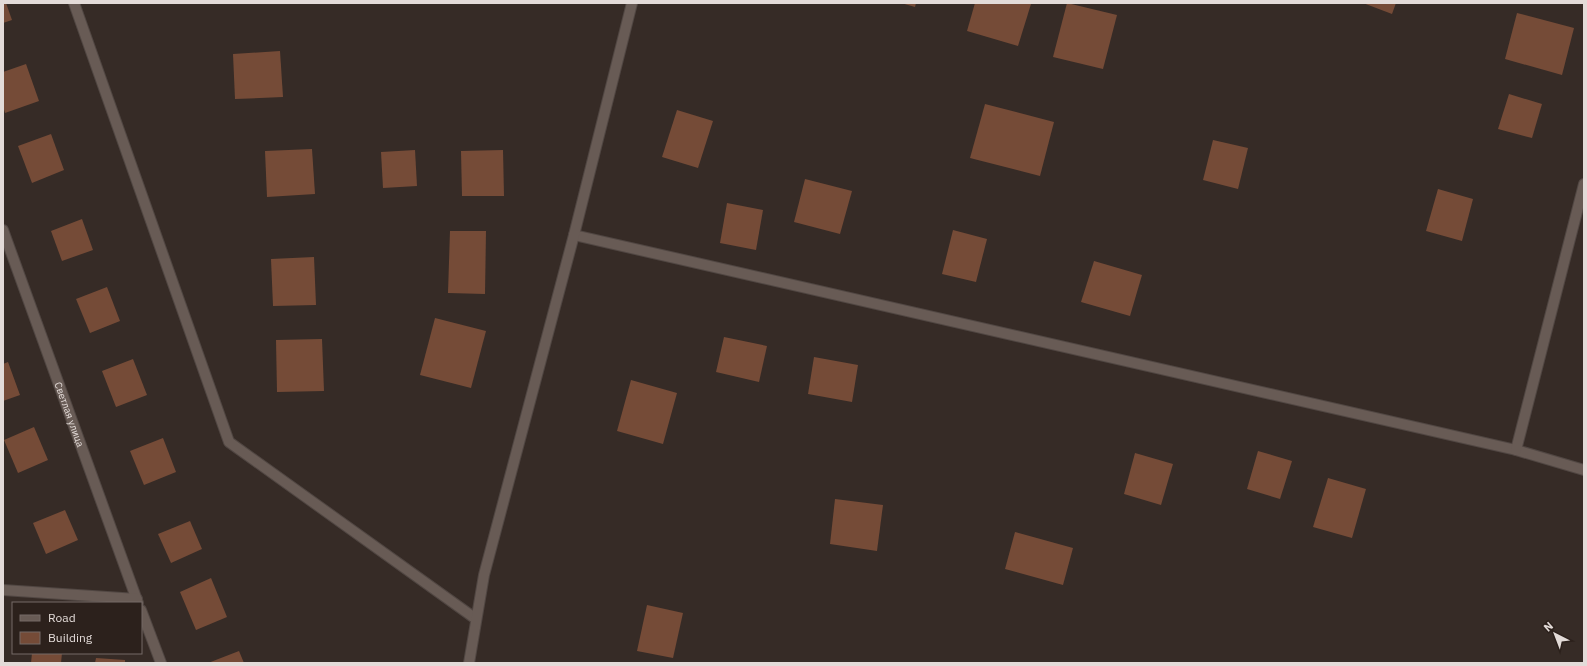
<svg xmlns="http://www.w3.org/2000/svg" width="1587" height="666" viewBox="0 0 1587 666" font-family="'IBM Plex Sans',sans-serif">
  <rect width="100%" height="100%" fill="#362b26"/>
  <g fill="#754b37">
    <polygon points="3,3 6,3 12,20 3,23"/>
    <polygon points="901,3 916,3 915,7"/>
    <polygon points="975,3 1031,4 1018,46 967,31"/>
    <polygon points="1067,3 1117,15 1103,69 1053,57"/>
    <polygon points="1363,3 1396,3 1392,14"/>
    <polygon points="1517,13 1574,28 1562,75 1505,59"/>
    <polygon points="280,51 283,97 235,99 233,54"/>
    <polygon points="26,64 39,101 5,113 3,106 3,72"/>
    <polygon points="1509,94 1542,104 1532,138 1498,129"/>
    <polygon points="985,104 1054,122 1040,176 970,158"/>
    <polygon points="677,110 713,121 698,168 662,157"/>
    <polygon points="51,134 64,170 32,183 18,146"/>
    <polygon points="1213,140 1248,148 1238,189 1203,180"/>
    <polygon points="312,149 315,194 267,197 265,151"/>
    <polygon points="415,150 417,186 383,188 381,152"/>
    <polygon points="503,150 504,196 462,196 461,151"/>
    <polygon points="805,179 852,191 840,234 794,222"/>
    <polygon points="1438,189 1473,199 1462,241 1426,231"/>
    <polygon points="727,203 763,210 756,250 720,243"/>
    <polygon points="82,219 93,250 62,261 51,231"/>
    <polygon points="953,230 987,239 976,282 942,274"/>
    <polygon points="450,231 486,231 485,294 448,293"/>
    <polygon points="314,257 316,305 273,306 271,259"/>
    <polygon points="1094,261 1142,275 1130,316 1081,302"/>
    <polygon points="107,287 120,321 90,333 76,299"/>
    <polygon points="435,318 486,331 471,388 420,375"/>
    <polygon points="724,337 767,346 759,382 716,372"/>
    <polygon points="322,339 324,391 277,392 276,340"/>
    <polygon points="814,357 858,365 852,402 808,394"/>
    <polygon points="133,359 147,395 116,407 102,371"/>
    <polygon points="8,362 20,395 3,401 3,364"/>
    <polygon points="631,380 677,393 663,444 617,431"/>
    <polygon points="34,427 48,460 18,473 4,440"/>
    <polygon points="163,438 176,472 144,485 130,451"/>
    <polygon points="1258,451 1292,461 1280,499 1247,489"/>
    <polygon points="1135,453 1173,464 1161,505 1124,494"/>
    <polygon points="1328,478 1366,489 1352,538 1313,527"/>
    <polygon points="835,499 883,505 877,551 830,544"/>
    <polygon points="65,510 78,540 46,554 33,523"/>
    <polygon points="190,521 202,549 171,563 158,534"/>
    <polygon points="1015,532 1073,548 1063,585 1005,569"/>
    <polygon points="211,578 227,617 196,630 180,592"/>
    <polygon points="647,605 683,613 673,658 637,651"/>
    <polygon points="239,651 244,663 208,663"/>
    <polygon points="32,653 62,653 61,663 31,663"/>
    <polygon points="96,658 125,660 125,663 95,663"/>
  </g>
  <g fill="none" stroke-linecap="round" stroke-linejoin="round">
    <g stroke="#514743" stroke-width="12">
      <g id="service">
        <polyline points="74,3 229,442 476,619"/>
        <polyline points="574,235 1516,450 1584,470"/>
        <polyline points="1516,450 1584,184"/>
      </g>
    </g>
    <g stroke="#514743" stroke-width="12">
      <g id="minor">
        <path id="s1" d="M3,230L138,603"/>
        <polyline points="3,590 137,599"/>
        <polyline points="141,610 161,663"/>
      </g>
    </g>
    <g stroke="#514743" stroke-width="12">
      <polyline id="tertiary" points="469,663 484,575 574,235 632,3"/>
    </g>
    <use href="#service" stroke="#685b55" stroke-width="10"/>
    <use href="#minor" stroke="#685b55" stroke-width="10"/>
    <use href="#tertiary" stroke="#685b55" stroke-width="10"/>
  </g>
  <g text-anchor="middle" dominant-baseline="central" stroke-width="4" stroke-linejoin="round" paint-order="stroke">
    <g font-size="10" fill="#e3dbd8" stroke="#2c211c">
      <text stroke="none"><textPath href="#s1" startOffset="196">Светлая улица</textPath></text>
    </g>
  </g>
  <rect width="1587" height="666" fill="none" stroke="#e3dbd8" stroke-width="8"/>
  <rect x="12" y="602" width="130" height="52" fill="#2c211c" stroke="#756b67"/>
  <rect x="20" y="615" width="20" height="6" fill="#685b55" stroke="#756b67"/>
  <text x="48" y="622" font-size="12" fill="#e3dbd8">Road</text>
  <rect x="20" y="632" width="20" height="12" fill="#754b37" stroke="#756b67"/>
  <text x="48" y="642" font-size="12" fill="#e3dbd8">Building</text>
  <g transform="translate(1555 634) rotate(318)" stroke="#2c211c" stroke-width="3" paint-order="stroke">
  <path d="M0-3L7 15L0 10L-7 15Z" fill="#e3dbd8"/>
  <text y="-6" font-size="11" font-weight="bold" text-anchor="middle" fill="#e3dbd8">N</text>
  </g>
</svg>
